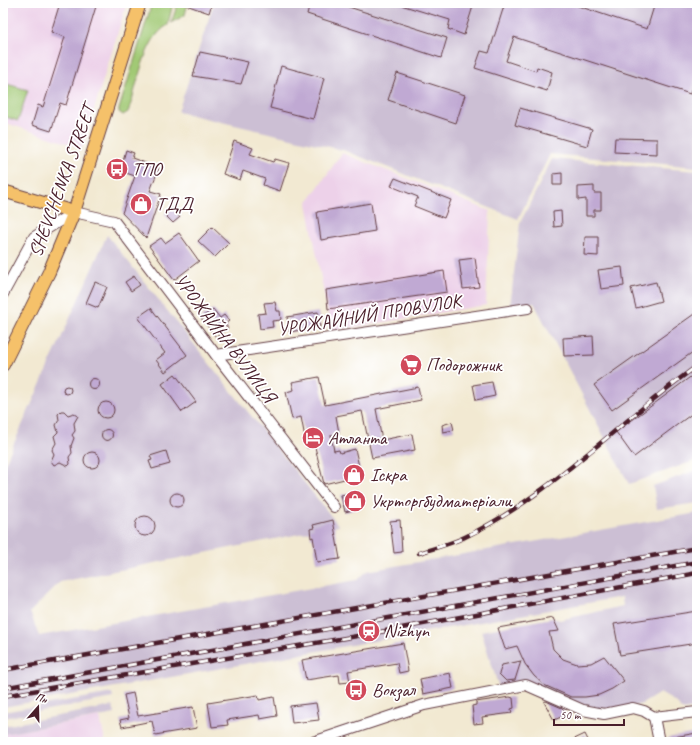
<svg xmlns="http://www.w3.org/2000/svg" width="700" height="745" viewBox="0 0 700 745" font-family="Caveat,sans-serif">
  <rect width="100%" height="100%" fill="#fff"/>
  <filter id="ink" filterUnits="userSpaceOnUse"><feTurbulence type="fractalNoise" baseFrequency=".025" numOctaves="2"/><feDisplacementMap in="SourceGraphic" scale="8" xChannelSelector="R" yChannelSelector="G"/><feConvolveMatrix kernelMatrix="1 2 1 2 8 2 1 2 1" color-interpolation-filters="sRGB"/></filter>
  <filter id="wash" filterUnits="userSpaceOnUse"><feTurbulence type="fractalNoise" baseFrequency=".012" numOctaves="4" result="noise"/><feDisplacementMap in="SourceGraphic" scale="16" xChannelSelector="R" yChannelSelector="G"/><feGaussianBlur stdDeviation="0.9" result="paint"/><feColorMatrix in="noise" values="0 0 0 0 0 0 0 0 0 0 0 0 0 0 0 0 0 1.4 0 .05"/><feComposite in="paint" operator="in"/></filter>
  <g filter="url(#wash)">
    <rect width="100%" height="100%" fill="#f2e9d2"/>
    <g fill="#edd1e9">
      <polygon points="3,3 127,3 82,148 3,122"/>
      <polygon points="342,153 490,211 486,305 331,331 307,203"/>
      <polygon points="100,717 105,742 3,742 3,734"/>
    </g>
    <g fill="#ccbfd4">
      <polygon points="214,3 697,3 697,167 550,154 518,219 343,150 178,112"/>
      <polygon points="552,159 697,171 697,460 629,484 534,303 510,306 520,223"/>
      <polygon points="107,235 339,526 60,582 30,612 39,636 357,580 367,571 697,513 697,708 681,710 677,703 660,693 642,704 621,709 600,710 577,703 537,686 499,688 481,631 553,618 560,620 623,606 622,597 3,707 3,468"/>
      <polygon points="697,470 697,503 657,509 653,486"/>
      <polygon points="112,693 113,698 3,718 3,712"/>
      <polygon points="113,706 115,714 3,734 3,726"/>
    </g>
    <g fill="#a1c975" stroke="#767450">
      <path d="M152,3H173L168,25C143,39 138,86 128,112L123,115L119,112V109Z"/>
      <polygon points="178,3 188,3 185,15 171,23"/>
      <polygon points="3,83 28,90 18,121 3,116"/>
    </g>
    <g id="blocks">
      <g fill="#c0a9d3">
        <polygon points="60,3 97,3 66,105 60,103 51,131 32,125 38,105 43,107 65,37 51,32"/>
        <polygon points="184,3 212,3 209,13 183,4"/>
        <polygon points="310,3 336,3 447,38 441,58 307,14"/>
        <polygon points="402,3 474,3 464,35 448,29 450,20 401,5"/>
        <polygon points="505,3 569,3 647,29 655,3 697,3 697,73 690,94 514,37 506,61 536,71 537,67 552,72 547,91 475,68 481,51 489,53"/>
        <polygon points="200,52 248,62 241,84 193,76"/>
        <polygon points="281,66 324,78 313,119 270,108"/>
        <polygon points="397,73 465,95 456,123 388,100"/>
        <polygon points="520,108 592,129 587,146 515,125"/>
        <polygon points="615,138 657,139 657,154 614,152"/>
        <polygon points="234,141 253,148 250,154 273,162 275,159 289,163 280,191 263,185 265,179 243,171 240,180 223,174"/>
        <polygon points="126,150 134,153 132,158 159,168 150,191 161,194 146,238 122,213 135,176 120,171"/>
        <polygon points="562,173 562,185 553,185 553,174"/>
        <polygon points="395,178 451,200 444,218 414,206 418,197 391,186"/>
        <polygon points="594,186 594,193 601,193 601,210 594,210 594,216 586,216 586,199 578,200 578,187"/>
        <polygon points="371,203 375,231 321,240 317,212"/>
        <polygon points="172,208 180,217 173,223 164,214"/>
        <polygon points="561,211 562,226 554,227 553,212"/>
        <polygon points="212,227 229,243 215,257 198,241"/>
        <polygon points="179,233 199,261 174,280 149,246 161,238 165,243"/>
        <polygon points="585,237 598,237 598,256 584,255"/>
        <polygon points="475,258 479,287 463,289 459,260"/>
        <polygon points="622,267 624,286 601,289 598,270"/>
        <polygon points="444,271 447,292 328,309 326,290"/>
        <polygon points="134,276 140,285 131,291 125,282"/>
        <polygon points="95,282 107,287 98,308 86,303"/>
        <polygon points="656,282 661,301 636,308 631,288"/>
        <polygon points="275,302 277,311 280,311 281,320 272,321 273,327 260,329 258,314 266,313 264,303"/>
        <polygon points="151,308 187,355 165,372 156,360 165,353 138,317"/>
        <polygon points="213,309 220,318 224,315 229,321 225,324 228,328 216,337 201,318"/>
        <polygon points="318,312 320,327 289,332 287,317"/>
        <polygon points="697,312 697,349 612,410 594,385"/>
        <polygon points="593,336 594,355 564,356 563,338"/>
        <polygon points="697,372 697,410 634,457 616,432"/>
        <polygon points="175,374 196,402 182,412 162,384"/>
        <polygon points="319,377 325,405 418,387 421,400 376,409 382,440 412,434 415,450 372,458 362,411 336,416 339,433 331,435 334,451 339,450 340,453 355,449 361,475 324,484 315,447 307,448 301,417 292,419 286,392 294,390 292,382"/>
        <circle cx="94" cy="384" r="5.5"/>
        <polygon points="492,382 495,396 476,400 473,385"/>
        <circle cx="67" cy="390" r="4"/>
        <circle cx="106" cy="410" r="8"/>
        <polygon points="61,411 64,411 68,415 74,413 78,416 74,423 75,431 72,435 74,438 71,446 72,453 69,457 70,464 68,466 60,462 54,465 51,461 54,454 52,450 56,443 54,436 58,432 56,425 59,420 58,414"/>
        <polygon points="452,422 454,430 443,432 442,425"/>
        <circle cx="107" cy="435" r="5.5"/>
        <polygon points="166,451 170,464 152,469 149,461 152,460 150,456"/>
        <circle cx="92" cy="460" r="8"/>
        <polygon points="358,491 361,508 345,512 341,495"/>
        <circle cx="177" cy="500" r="7"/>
        <circle cx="145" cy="526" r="10"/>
        <polygon points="333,520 340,559 317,562 313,537 311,538 310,529 314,528 313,525"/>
        <polygon points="400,520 402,552 394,553 390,521"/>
        <polygon points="697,611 697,643 620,655 614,624"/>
        <polygon points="553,618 559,631 549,632 553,649 563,659 577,664 591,663 604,656 624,681 612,689 599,695 585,697 571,697 544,685 534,676 525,664 517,646 505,649 498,628"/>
        <polygon points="403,643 408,671 399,673 397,663 348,671 350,682 340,683 339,675 306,680 302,660"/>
        <polygon points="521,661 515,680 506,681 499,674 502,665"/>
        <polygon points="450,673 453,688 423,694 420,679"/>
        <polygon points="133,693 138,716 193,707 197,728 155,735 152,721 122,727 120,720 129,718 124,695"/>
        <polygon points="258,695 259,700 274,697 277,716 260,719 259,715 227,720 228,725 212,727 208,703"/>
        <polygon points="510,697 513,698 514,708 511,709 512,713 482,717 483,723 474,724 472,706 476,705 476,702"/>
        <polygon points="546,701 562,708 566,715 554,720 544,702"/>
        <polygon points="316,703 319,720 292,723 290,706"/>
        <polygon points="697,733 697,742 668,742 668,738"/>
        <polygon points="585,734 589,742 568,742"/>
      </g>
    </g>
  </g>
  <g filter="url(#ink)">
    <use href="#blocks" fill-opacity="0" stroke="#633d44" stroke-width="1"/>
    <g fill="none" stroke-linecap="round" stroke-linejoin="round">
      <g stroke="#633d44" stroke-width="12">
        <g id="minor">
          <polyline points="3,294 34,237 74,212 114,221 216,355 334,507"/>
          <polyline points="216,355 528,308"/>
          <polyline points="654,717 659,742"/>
          <polyline points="313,742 424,705 526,685 583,710 604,714 633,708 644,711 654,717 697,712"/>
        </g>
      </g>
      <g stroke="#633d44" stroke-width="14">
        <g id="major">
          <polyline points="3,191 74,212"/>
          <polyline points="3,365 49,272 74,212 140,3"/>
        </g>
      </g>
      <use href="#minor" stroke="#fff" stroke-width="10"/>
      <use href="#major" stroke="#f5c16b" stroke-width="12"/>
      <g stroke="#4a1f2b" stroke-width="4.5">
        <g id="rail">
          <path d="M419,553C434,548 451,544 465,537C552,495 619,421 697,366"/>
          <polyline points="3,670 697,548"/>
          <polyline points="3,688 697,562"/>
          <polyline points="3,696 369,634 697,573"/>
        </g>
      </g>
      <use href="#rail" stroke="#fff" stroke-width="3" stroke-dasharray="9" stroke-linecap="butt"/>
    </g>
  </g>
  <defs>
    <g id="bus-disc" transform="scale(1.15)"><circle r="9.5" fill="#d1495b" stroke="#fff"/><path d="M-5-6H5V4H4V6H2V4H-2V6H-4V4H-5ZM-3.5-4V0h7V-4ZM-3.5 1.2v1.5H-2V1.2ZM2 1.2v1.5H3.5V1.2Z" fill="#fff"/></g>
    <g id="shop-disc" transform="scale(1.15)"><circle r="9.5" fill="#d1495b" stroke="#fff"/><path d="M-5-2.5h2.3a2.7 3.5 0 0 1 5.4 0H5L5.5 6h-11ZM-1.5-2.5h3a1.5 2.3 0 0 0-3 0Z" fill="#fff"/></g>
    <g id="supermarket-disc" transform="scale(1.15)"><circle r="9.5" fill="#d1495b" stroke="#fff"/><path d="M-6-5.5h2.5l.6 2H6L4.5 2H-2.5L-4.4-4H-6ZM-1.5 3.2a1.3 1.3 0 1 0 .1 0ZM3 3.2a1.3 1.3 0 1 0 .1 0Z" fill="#fff"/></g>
    <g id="hotel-disc" transform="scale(1.15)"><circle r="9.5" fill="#d1495b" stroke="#fff"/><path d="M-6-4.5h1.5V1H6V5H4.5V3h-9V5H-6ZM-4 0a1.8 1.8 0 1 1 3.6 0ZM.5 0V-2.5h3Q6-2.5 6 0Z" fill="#fff"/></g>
    <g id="station-disc" transform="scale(1.15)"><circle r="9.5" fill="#d1495b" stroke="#fff"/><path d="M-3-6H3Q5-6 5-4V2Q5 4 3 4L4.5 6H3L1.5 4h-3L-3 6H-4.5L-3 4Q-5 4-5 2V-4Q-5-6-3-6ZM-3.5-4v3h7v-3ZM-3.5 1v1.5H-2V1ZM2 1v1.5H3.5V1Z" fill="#fff"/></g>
  </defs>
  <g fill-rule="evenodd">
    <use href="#bus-disc" x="117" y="169"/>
    <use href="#shop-disc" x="141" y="204"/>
    <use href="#supermarket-disc" x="411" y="365"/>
    <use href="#hotel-disc" x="313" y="438"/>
    <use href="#shop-disc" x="354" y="475"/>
    <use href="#shop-disc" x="355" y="501"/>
    <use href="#station-disc" x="369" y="631"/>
    <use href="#bus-disc" x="356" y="690"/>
  </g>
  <g text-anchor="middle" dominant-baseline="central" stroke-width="3.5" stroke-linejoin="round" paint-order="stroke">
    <g font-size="19" fill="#4a1f2b" stroke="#fff" text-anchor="start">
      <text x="132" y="169">ТПО</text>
      <text x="156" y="204">ТДД</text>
      <text x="426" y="365">Подорожник</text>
      <text x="328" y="438">Атланта</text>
      <text x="370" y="475">Іскра</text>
      <text x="370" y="501">Укрторгбудматеріали</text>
      <text x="384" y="631">Nizhyn</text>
      <text x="372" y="690">Вокзал</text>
    </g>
    <g font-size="19" fill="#4a1f2b" stroke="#fff">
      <text transform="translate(62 181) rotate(-70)">SHEVCHENKA STREET</text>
      <text transform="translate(369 315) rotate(-9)">УРОЖАЙНИЙ ПРОВУЛОК</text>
      <text transform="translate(225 338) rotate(53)">УРОЖАЙНА ВУЛИЦЯ</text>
    </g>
  </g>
  <rect width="700" height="745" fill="none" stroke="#fff" stroke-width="16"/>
  <g transform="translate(38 707) rotate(20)" stroke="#ffffff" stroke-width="3" paint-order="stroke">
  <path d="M0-3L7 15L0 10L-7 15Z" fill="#4a1f2b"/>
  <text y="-6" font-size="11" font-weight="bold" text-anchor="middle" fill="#4a1f2b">Пн</text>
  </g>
  <path d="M554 719v6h70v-6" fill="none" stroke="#4a1f2b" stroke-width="2"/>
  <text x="560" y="719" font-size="12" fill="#4a1f2b" stroke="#ffffff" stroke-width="3" paint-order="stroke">50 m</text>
</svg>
